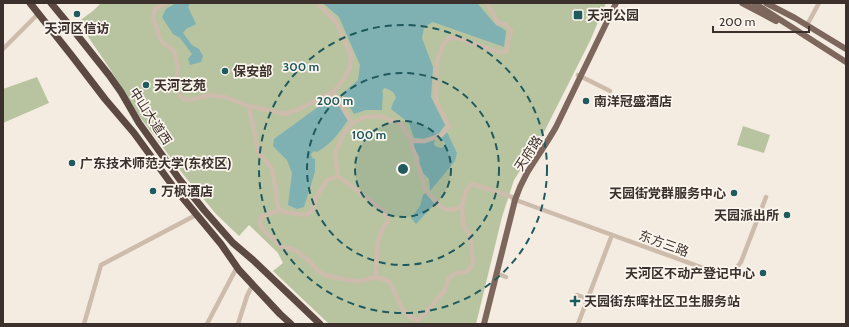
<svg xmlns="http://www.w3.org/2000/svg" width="849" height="327" viewBox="0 0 849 327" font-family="Cabin,'Noto Sans SC',sans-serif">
  <rect width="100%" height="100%" fill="#f4ebe1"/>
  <g fill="#b8c4a0">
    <polygon points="101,3 606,3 590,41 542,136 514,180 502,217 476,324 329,324 273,271 283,263 278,253 249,225 239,236 216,214 186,178 140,117 110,69 78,22 94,10"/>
    <polygon points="37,77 49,103 3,123 3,89"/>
    <polygon points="743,126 770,135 764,153 737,145"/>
  </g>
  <g fill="#7fb0b2">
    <polygon points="176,3 189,3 189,6 188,7 196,24 186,29 183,33 192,45 199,49 203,56 201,62 190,65 188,59 192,54 180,38 173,34 162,17 166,9"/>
    <polygon points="325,3 477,3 496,25 502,28 506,31 504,47 433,22 424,27 422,38 433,67 431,97 445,125 438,135 423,139 414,138 409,123 391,109 393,103 396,98 394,93 391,91 390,90 385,88 383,89 382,92 383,93 382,110 366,110 354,114 342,94 358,80 360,65 339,17 324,4"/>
    <path d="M333,96L348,120C340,132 330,145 317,152L314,151L311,154L312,158L315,159V172L304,207L297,209L288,205L292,173L287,160L273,146L274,139Z"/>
    <polygon points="447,132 457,153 455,161 430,191 429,179 423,173 413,143 421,143 435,140 434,144 435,146 441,148 444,147 445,143 440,139"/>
    <polygon points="426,193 435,204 416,224 411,218 420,206 423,195"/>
  </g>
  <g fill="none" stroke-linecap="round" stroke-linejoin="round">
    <g stroke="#cdbbac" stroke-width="4.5">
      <polyline points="165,3 155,9 153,18 161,41 174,51 178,67 176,85 177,90 180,96 184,99 189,100 211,95 225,97 249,106 285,114 297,110 333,92 343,80 350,68 351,55 336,22 319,5 318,3"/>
      <polyline points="807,25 819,3"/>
      <polyline points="3,49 38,14"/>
      <polyline points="578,75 610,91"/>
      <polyline points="333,92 352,123"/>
      <path d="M249,106L258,151L272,169L276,190L277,206L281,210L262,216C260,220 259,223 261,227L280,246L297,251L312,264L318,271L325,275L347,280L360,281L376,277L389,281C398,295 399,316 418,320L423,316L445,290L448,279L454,274L466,272L471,267L473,263L471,241L469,234L463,226L462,206L466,191L472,184L512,197"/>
      <polyline points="411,139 412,148 417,158 417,165 420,171 422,180 424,187 429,194 441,207 448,210 455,209 462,206"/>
      <path d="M513,199L717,273C728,275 735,271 741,262L766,197"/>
      <polyline points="281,210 284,212 306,215 312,211 316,198 327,180 338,176"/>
      <polyline points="496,273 506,277"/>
      <polyline points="376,277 377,245 382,230 388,221 385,212 338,176 335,154 342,136 352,123 365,117 380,116 401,124 408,136 411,139 414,141 425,141 441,135 446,130 449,126 436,101 437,61 443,45 449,38 458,38 498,52 506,52 511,31 506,25 497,22 487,3"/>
      <polyline points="577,295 588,299"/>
      <polyline points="84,324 101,265 196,215"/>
      <polyline points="207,324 237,267"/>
      <polyline points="238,324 247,296 253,284"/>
      <polyline points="578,324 612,235"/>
    </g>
    <g stroke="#7d675c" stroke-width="6">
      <polyline points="742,3 776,21"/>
      <polyline points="754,3 846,62"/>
      <polyline points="766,3 795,18 846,49"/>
      <path d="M484,324L515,200C518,191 522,182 527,173C536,158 547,143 556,127L616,3"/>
    </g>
    <g stroke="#5c4a42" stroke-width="7">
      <polyline points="30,3 72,56 105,99 134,133 172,185 221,244 239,270 280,314 291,324"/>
      <polyline points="51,3 70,26 109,75 121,92 139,123 180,180 204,210 233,243 253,260 320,324"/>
    </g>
  </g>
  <circle cx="403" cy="169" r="48" fill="#1f5a5e" fill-opacity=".12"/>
  <g fill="none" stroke="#1f5a5e" stroke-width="2" stroke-dasharray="7 5">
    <circle cx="403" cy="169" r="48"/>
    <circle cx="403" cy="169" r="96"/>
    <circle cx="403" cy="169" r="144"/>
  </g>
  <g fill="#1f5a5e" stroke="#fbf5ee" stroke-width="1.5">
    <circle cx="77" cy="14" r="4"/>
    <rect x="573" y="10" width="10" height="10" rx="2"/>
    <circle cx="225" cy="71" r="4"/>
    <circle cx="146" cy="85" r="4"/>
    <circle cx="586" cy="101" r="4"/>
    <circle cx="72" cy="163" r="4"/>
    <circle cx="153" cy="191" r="4"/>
    <circle cx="734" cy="193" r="4"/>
    <circle cx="787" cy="215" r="4"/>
    <circle cx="763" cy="273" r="4"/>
    <path d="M573 295h4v4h4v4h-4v4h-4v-4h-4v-4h4z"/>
  </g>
  <g text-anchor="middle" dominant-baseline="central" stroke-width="3.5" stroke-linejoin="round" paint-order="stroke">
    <g font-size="13" font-weight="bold" fill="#3b302b" stroke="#fbf5ee" text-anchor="start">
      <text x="587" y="15">天河公园</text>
      <text x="77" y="28" text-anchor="middle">天河区信访</text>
      <text x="233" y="71">保安部</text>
      <text x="154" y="85">天河艺苑</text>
      <text x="594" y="101">南洋冠盛酒店</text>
      <text x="80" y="163">广东技术师范大学(东校区)</text>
      <text x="161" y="191">万枫酒店</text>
      <text x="726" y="193" text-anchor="end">天园街党群服务中心</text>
      <text x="779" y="215" text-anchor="end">天园派出所</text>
      <text x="755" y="273" text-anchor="end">天河区不动产登记中心</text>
      <text x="584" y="301">天园街东晖社区卫生服务站</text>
    </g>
    <g font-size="13" fill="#3b302b" stroke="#fbf5ee">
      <text transform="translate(151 116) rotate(57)">中山大道西</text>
      <text transform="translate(528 153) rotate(-57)">天府路</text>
      <text transform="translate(664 243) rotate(20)">东方三路</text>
    </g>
  </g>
  <circle cx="403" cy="169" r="6" fill="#1f5a5e" stroke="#fbf5ee" stroke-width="2"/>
  <g font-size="12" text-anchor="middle" font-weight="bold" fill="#1f5a5e" stroke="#fbf5ee" stroke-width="3.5" stroke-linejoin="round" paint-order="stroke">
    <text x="301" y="71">300 m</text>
    <text x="335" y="105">200 m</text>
    <text x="369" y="139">100 m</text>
  </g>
  <rect width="849" height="327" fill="none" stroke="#3b302b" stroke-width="8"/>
  <path d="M713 26v6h96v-6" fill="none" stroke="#3b302b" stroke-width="2"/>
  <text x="719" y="26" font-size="12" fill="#3b302b" stroke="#fbf5ee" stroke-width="3" paint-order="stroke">200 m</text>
</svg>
